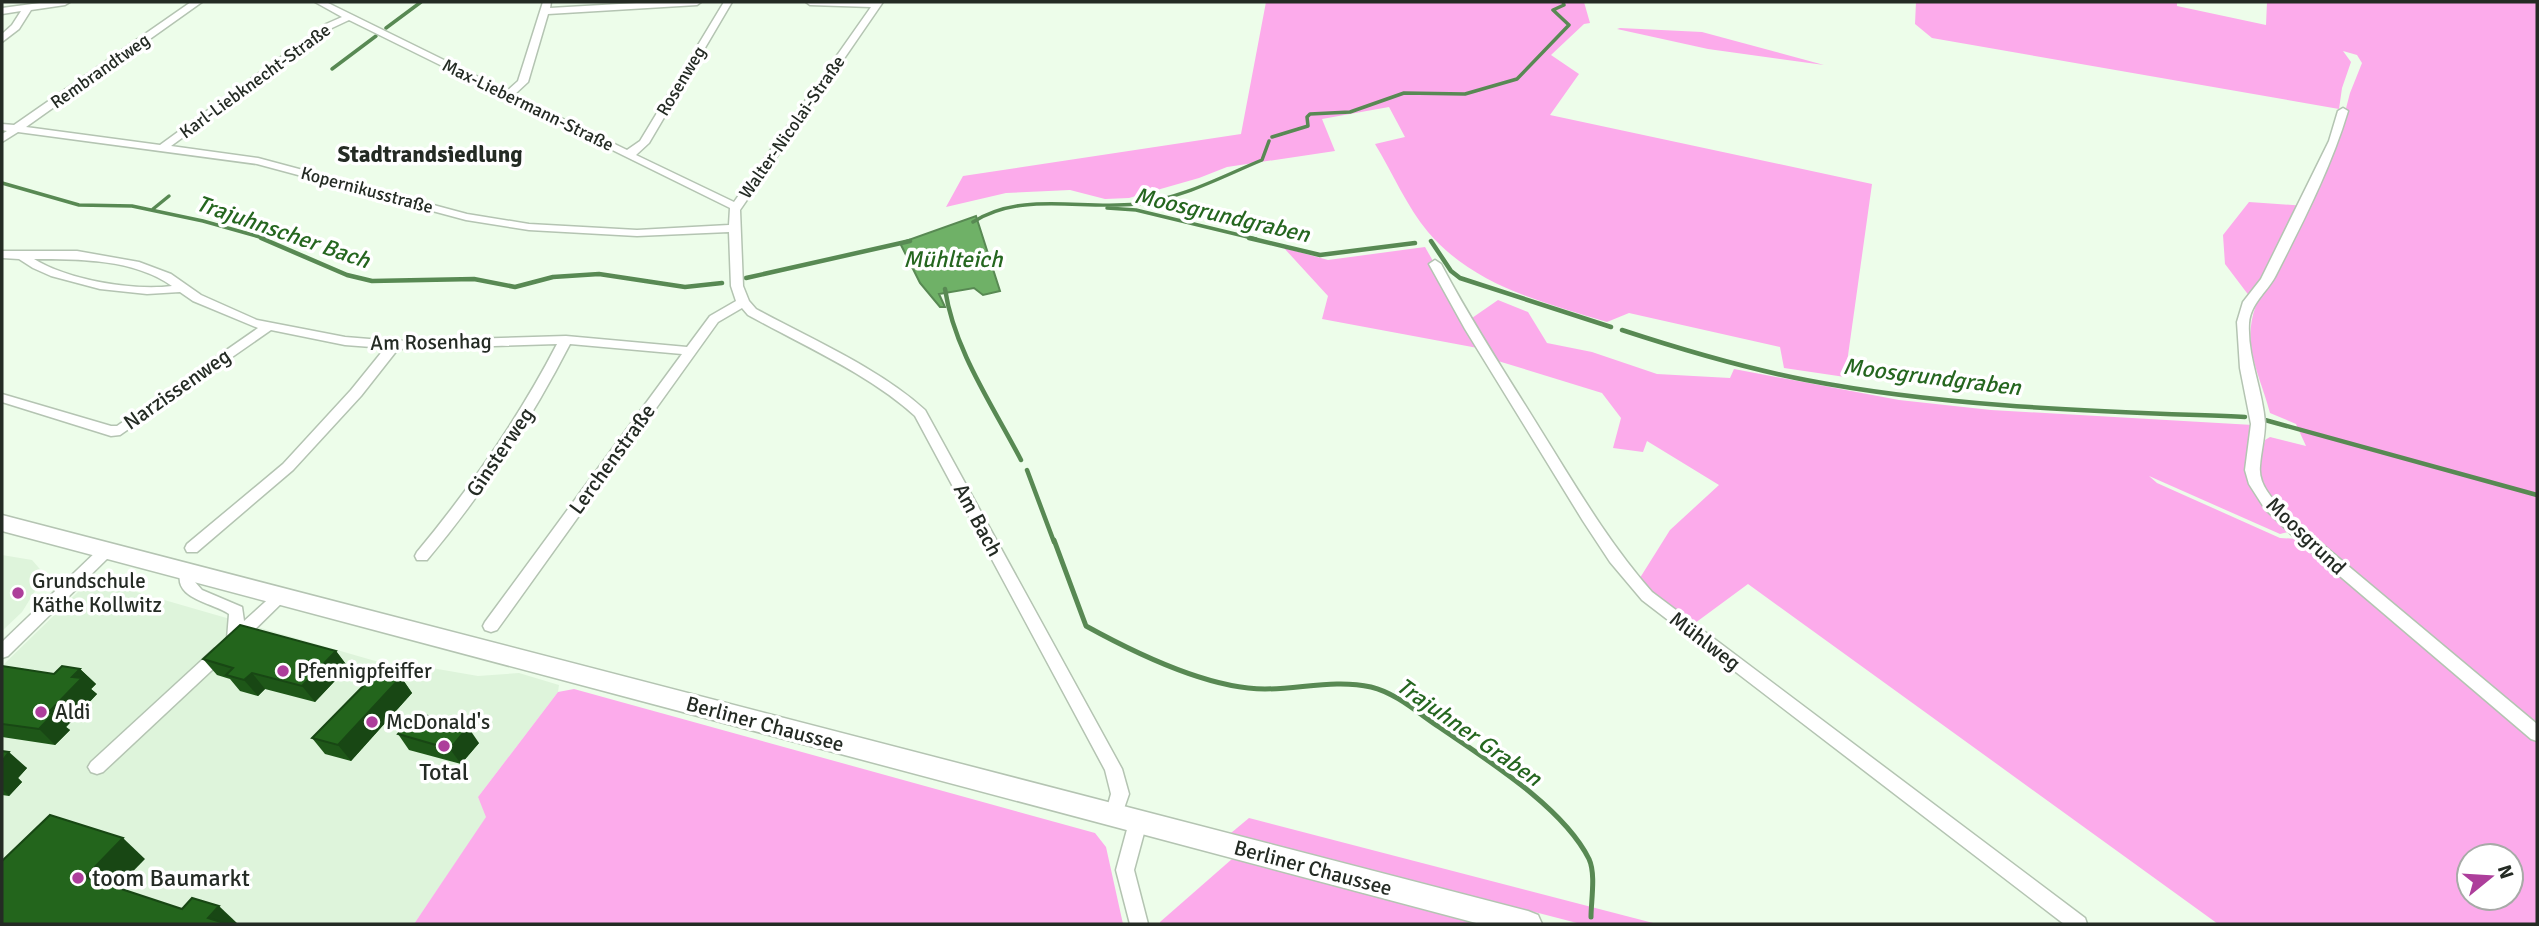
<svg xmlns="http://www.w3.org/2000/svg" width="2539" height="926" viewBox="0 0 2539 926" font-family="Signika,sans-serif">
  <rect width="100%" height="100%" fill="#edfdea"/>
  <g fill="#def4db">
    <polygon points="2,555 32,560 45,575 22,612 2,631"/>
    <polygon points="102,582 396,667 426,667 478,676 519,673 559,685 558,692 478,797 487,817 414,924 2,924 2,666 80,590"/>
  </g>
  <g fill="#fcabeb" fill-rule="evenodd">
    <path d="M1266,2H1584L1590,23L1584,24L1551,55L1579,74L1550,115L1872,184L1845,377L1784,368L1780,347L1629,313L1607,322C1542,302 1474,286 1428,232C1407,207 1392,172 1375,144L1405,137L1389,107L1322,119L1335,151L1227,167L1199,178L1129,198L1105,199L1070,190L1006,193L946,207L963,176L1241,134Z"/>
    <path d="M1916,2H2177V6L2266,25L2267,2H2537V730L2302,532L2267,495L2257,472L2265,440L2270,437L2306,446L2296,424L2270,413C2260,374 2241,346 2256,305L2225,264L2223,235L2249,202L2306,206L2337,143L2350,93L2362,63L2357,55L2343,51L2351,62L2342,88L2339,109L1932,38L1915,24Z"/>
    <polygon points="1620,28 1702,32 1824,65 1708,49 1617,29"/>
    <polygon points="1425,247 1483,349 1322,319 1328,296 1284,248 1328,260"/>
    <path d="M1498,300L1528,312L1547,343L1592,352L1657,374L1730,378L1734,369L1899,400L1991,410L2253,425L2247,460L2292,531L2280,534L2149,476L2157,483L2280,538L2301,539L2537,737V924H2218L1748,584L1691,626L1638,581L1670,530L1719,485L1647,441L1643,452L1613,448L1621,418L1602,393L1498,361L1472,318ZM2469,856H2511V898H2469Z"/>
    <polygon points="574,689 1095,833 1106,847 1123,924 414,924 486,817 478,797 558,692"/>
    <polygon points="1249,818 1657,924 1581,924 1231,833"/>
    <polygon points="1232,859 1476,924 1160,924 1160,922"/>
  </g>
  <polygon fill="#6fb167" stroke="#588953" stroke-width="2" points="976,216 1000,291 983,295 974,288 939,294 945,307 940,307 920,283 900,243"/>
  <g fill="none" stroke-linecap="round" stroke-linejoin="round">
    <g stroke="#588953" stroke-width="3.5">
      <polyline points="386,28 421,2"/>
      <polyline points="332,69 376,36"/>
      <polyline points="1272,137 1308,126 1307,117 1310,114 1350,112 1404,93 1465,94 1517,79 1569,25 1553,10 1564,5 1563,2"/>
      <polyline points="2,183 79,205 132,206 203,221 267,239"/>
      <polyline points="1107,208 1136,210 1256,239"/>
      <polyline points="153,209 169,196"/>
      <path d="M973,222C1022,191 1081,210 1136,204C1181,199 1221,177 1262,160L1269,141"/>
    </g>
    <g stroke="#588953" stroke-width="4.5">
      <polyline points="261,238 347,275 372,281 474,279 515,287 553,277 599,274 685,287 722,283"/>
      <polyline points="1249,238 1320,255 1415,243"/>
      <polyline points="1431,241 1451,271 1460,278 1611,327"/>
      <polyline points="746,278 910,241"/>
      <path d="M945,289C954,350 993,406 1021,460"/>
      <path d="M1622,330C1683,350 1744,368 1806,380C1951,408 2099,411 2245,417"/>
      <polyline points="2265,420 2537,495"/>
      <polyline points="1027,470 1054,542"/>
    </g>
    <path stroke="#588953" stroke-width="5" d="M1054,540L1086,626C1135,653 1208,689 1265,689C1300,689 1336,679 1371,687C1396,693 1418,713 1439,727C1487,760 1563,807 1589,859C1596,874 1591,901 1591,917"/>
    <g stroke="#b4c4b2" stroke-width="3">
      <g id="street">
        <polygon points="47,2 70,2 65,5 31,10 19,29 2,42 2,34 12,25 21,11 2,14 2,8"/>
        <path d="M191,2H202L26,127L160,145L326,24L342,17L315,2H326L507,91L518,81L543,2H551L550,8L654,2H701L697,5L548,14L528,82L514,95L627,150L640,141L724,2H732L649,143L636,155L734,202L871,7L810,5L806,2H883L740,210L743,286L749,301L756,309C811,339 879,368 925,410L1122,769L1129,794L1120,820L1114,823L1108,820L1105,815L1111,794L1105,770L915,416C869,374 802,345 748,315L742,308L718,322L497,630L491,632L485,630L483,626L485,622L682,354L570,344C530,422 483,493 427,560H417L415,556L417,552C471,487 518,419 557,344L398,349L361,396L293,470L197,552H187L185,548L187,544L283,464L351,390L385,348L345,345L271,330L120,435L111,436L2,402V394L111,426H117L258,328L193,301L180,292L147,294L100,289L51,276L33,268L19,259L2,258V251H77L139,262L171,274L201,295L257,320L345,337L394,341L566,336L687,347L710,316L736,301L731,286L729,232L637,236L529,230L466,220L257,164L18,132L2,142V134L7,131L2,130V124L14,125ZM349,20L730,208L729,225L637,230L529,224L467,214L258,158L171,146L332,28ZM34,259C79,259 134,259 172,286C133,291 68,280 34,259Z"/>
        <path d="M2343,108L2348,111C2331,168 2302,224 2275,277C2266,293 2251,303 2249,323C2247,357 2263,390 2265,423C2265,437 2261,452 2260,466C2257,492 2288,513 2304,529L2537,724V741L2531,739L2294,537L2265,509L2249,484L2245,470L2251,424L2240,368L2237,322L2243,302L2261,279L2329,141L2338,111Z"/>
        <path d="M1435,260L1441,264C1471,321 1506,374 1540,429C1575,485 1608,542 1652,592L2085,918L2087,924H2064L1642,600L1610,562L1583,521L1465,329L1429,264Z"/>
        <polygon points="106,545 111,547 113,551 111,555 8,656 2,658 2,642 101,547"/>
        <path d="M187,566L192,568L195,582L202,590L242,607L244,621L275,593H285L288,597L241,643L235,645L229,643L227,639L229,614C212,602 169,599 182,568Z"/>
        <polygon points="220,647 226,649 228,653 226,657 103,772 97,774 91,772 88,767 91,762 214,649"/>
        <polygon points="1138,814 1144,816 1147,822 1134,870 1148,924 1130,924 1116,870 1129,822 1132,816"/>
      </g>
    </g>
    <g stroke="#b4c4b2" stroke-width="3">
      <polygon id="primary" points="2,515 1528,911 1538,915 1542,924 1480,924 2,531"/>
    </g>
    <use href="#street" fill="#fff" fill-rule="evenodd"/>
    <use href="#primary" fill="#fff" fill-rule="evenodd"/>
  </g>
  <g fill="#1e5718">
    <polygon points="336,651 348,667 315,702 265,689 258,696 240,691 230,679 217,675 203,659"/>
    <polygon points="2,666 54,674 80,669 96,684 91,689 97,694 66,727 70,730 55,745 2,737"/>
    <polygon points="401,677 412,693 351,761 325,754 312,738"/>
    <polygon points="398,734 479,743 461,764 409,750"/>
    <polygon points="2,751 27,768 18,778 22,782 9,796 2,795"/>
  </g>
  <g fill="#184714">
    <polygon points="336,651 348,667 315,702 302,686"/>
    <polygon points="80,669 96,684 91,689 97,694 66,727 70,730 55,745 39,729 48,713 72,677"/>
    <polygon points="252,673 265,689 258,696 244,680"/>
    <polygon points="401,677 412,693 351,761 338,745"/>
    <polygon points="468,727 479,743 461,764 450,749"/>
    <polygon points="9,752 27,768 18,778 22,782 9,796 2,789 2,761"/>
    <polygon points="123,838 145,859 108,897 85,877"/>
    <polygon points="219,906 238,924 215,924 208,918"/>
  </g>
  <g fill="#23651c" stroke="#184714" stroke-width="2">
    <polygon points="240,625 336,651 302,686 252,673 244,680 226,675 233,668 203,659"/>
    <polygon points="2,666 54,674 62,666 80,669 72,677 82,678 48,713 53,714 39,729 2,724"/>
    <polygon points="379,670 401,677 338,745 312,738"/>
    <polygon points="417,713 468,727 450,749 398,734"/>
    <polygon points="2,751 9,752 2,761"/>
    <polygon points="50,815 123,838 85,877 182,909 192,898 219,906 208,918 227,924 2,924 2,861"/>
  </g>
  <g fill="#ad3e9b" stroke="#fff" stroke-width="2.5">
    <circle cx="18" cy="593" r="7"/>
    <circle cx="283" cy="671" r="7"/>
    <circle cx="41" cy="712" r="7"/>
    <circle cx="372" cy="722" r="7"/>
    <circle cx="444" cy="746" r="7"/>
    <circle cx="78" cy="878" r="7"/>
  </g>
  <g text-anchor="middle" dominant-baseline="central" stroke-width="7" stroke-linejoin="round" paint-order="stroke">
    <g font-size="18" fill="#242b24" stroke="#fff">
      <text transform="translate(100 71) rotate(-35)">Rembrandtweg</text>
      <text transform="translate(255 81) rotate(-36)">Karl-Liebknecht-Straße</text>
      <text transform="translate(681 81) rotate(-59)">Rosenweg</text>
      <text transform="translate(528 105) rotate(26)">Max-Liebermann-Straße</text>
      <text transform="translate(792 127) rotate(-55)">Walter-Nicolai-Straße</text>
      <text transform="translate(367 190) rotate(15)">Kopernikusstraße</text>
    </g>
    <g font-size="21" fill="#242b24" stroke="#fff">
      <text transform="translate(431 342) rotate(-1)">Am Rosenhag</text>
      <text transform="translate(177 389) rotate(-35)">Narzissenweg</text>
      <text transform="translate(500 452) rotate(-56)">Ginsterweg</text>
      <text transform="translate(612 459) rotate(-54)">Lerchenstraße</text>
      <text transform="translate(978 520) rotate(62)">Am Bach</text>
      <text transform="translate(2306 536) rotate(44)">Moosgrund</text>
      <text transform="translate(1705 641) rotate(37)">Mühlweg</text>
      <text transform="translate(765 724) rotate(15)">Berliner Chaussee</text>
      <text transform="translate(1313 868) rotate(15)">Berliner Chaussee</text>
    </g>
    <g font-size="21" fill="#242b24" stroke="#fff" text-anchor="start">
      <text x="32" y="581">Grundschule<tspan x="32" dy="24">Käthe Kollwitz</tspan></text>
      <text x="297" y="671">Pfennigpfeiffer</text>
      <text x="55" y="712">Aldi</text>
      <text x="386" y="722">McDonald's</text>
    </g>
    <g font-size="23" font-weight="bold" fill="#242b24" stroke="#fff">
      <text x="430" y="154">Stadtrandsiedlung</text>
    </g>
    <g font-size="23" font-style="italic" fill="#25661f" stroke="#fff">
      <text transform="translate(1222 215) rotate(13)">Moosgrundgraben</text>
      <text transform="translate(283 232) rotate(19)">Trajuhnscher Bach</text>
      <text x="953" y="259">Mühlteich</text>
      <text transform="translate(1932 377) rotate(7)">Moosgrundgraben</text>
      <text transform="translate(1469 732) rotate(35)">Trajuhner Graben</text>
    </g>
    <g font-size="24" fill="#242b24" stroke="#fff">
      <text x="444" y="772">Total</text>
      <text x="92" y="878" text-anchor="start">toom Baumarkt</text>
    </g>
  </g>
  <rect width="2539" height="926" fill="none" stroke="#242b24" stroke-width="7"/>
  <g transform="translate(2490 877) rotate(72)"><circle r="33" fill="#ffffff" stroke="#a7aaa7" stroke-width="2"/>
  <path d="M0-5L12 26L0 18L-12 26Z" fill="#ad3e9b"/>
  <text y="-10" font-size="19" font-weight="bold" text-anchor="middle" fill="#242b24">N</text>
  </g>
</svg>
